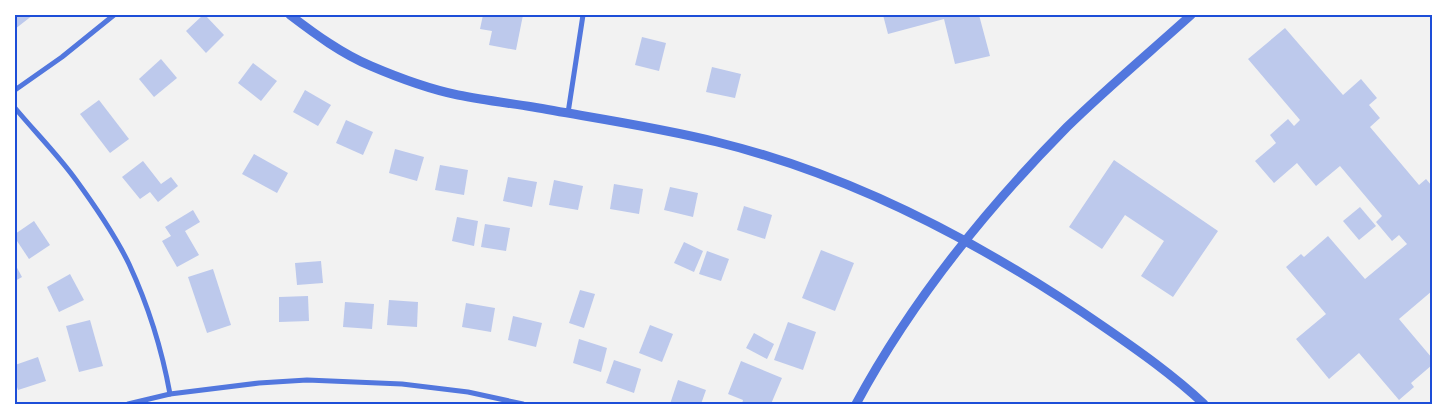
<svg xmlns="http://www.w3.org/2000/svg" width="1447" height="419" viewBox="0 0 1447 419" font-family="'PT Sans',sans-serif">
  <rect width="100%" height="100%" fill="#f2f2f2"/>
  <g fill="#bdc9ec">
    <polygon points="15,15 33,15 15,29"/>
    <polygon points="203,15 205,15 224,35 206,53 186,31"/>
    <polygon points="483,15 523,15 516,50 489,45 492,31 480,29"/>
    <polygon points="883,15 979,15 990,56 955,64 944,19 888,34"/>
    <polygon points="1285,28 1343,95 1361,79 1377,98 1369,105 1380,118 1370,127 1419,185 1426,179 1432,186 1432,291 1399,319 1432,358 1432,365 1411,383 1414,387 1399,400 1359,353 1329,379 1296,339 1326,314 1286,267 1301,254 1304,257 1328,236 1365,279 1407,244 1399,235 1392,241 1376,222 1382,216 1340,166 1316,186 1297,163 1274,183 1255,161 1276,143 1270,135 1288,119 1294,126 1300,120 1248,59"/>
    <polygon points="642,37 666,43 659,71 635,65"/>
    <polygon points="161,59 177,78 154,97 139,79"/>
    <polygon points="253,63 277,81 261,101 238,83"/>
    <polygon points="712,67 741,74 735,98 706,92"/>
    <polygon points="305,90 331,105 318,126 293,112"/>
    <polygon points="99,100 129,139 110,153 80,114"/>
    <polygon points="346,120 373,132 363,155 336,143"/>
    <polygon points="395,149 424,157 417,181 389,173"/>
    <polygon points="254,154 288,173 277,193 242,174"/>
    <polygon points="1114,160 1218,231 1173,297 1141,276 1164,241 1125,215 1102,249 1069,227"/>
    <polygon points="143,161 161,184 171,177 178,186 158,202 150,192 140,199 122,177"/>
    <polygon points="440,165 468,170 464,195 435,190"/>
    <polygon points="508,177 537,182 532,207 503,201"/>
    <polygon points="554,180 583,186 578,210 549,205"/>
    <polygon points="614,184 643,189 639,214 610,209"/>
    <polygon points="670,187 698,193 693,217 664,210"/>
    <polygon points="744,206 772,215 765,239 737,230"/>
    <polygon points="1360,207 1376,226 1359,240 1343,221"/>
    <polygon points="193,210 200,222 185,231 199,255 177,267 162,241 171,236 165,227"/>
    <polygon points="457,217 478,221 474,246 452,241"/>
    <polygon points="34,221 50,245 29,259 15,238 15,234"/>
    <polygon points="485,224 510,228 506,251 481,247"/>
    <polygon points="684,242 703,251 694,272 674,263"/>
    <polygon points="821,250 854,263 835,311 802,298"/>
    <polygon points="707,251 729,259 721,281 699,274"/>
    <polygon points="321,261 323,283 297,285 295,263"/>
    <polygon points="15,264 22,277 15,281"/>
    <polygon points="213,269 231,325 207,333 188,277"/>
    <polygon points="70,274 84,300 59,312 47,287"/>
    <polygon points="580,290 595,294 584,328 569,323"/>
    <polygon points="308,296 309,321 279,322 279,297"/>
    <polygon points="389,300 418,302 417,327 387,325"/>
    <polygon points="345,302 374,304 372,329 343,327"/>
    <polygon points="466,303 495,308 491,332 462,327"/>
    <polygon points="513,316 542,323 536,347 508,340"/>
    <polygon points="90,320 103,366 79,372 66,326"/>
    <polygon points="788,322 816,332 803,370 774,360"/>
    <polygon points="650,325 673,334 662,362 639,353"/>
    <polygon points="754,333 774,344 767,359 746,348"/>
    <polygon points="579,339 607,348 601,372 573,363"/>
    <polygon points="38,357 46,381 18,390 15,381 15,365"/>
    <polygon points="614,360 641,369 634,393 606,383"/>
    <polygon points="741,361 782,378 771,404 742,404 743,400 728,394"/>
    <polygon points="678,380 706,390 701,404 670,404"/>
  </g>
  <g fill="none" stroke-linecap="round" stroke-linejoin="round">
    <g stroke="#5277de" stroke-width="5">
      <polyline points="15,90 62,57 114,15"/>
      <path d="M15,108C35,132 58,155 76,180C95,206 115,235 129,264C148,305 162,350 170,394"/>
      <polyline points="568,113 583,15"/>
      <polyline points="128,404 170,394 259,383 307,380 402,384 468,392 523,404"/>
    </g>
    <g stroke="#5277de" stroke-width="9">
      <path d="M290,15C315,34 342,54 371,66C399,78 429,89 458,95C483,100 508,103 533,107C594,118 657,127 717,142C856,176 987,246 1104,327C1139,351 1173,375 1204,404"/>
      <path d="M856,404C911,302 986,209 1067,127C1107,88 1150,52 1191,15"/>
    </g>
  </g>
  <rect width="1447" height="419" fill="none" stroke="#ffffff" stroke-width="32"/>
  <rect x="16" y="16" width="1415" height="387" fill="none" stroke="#1d4ed8" stroke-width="2"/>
</svg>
